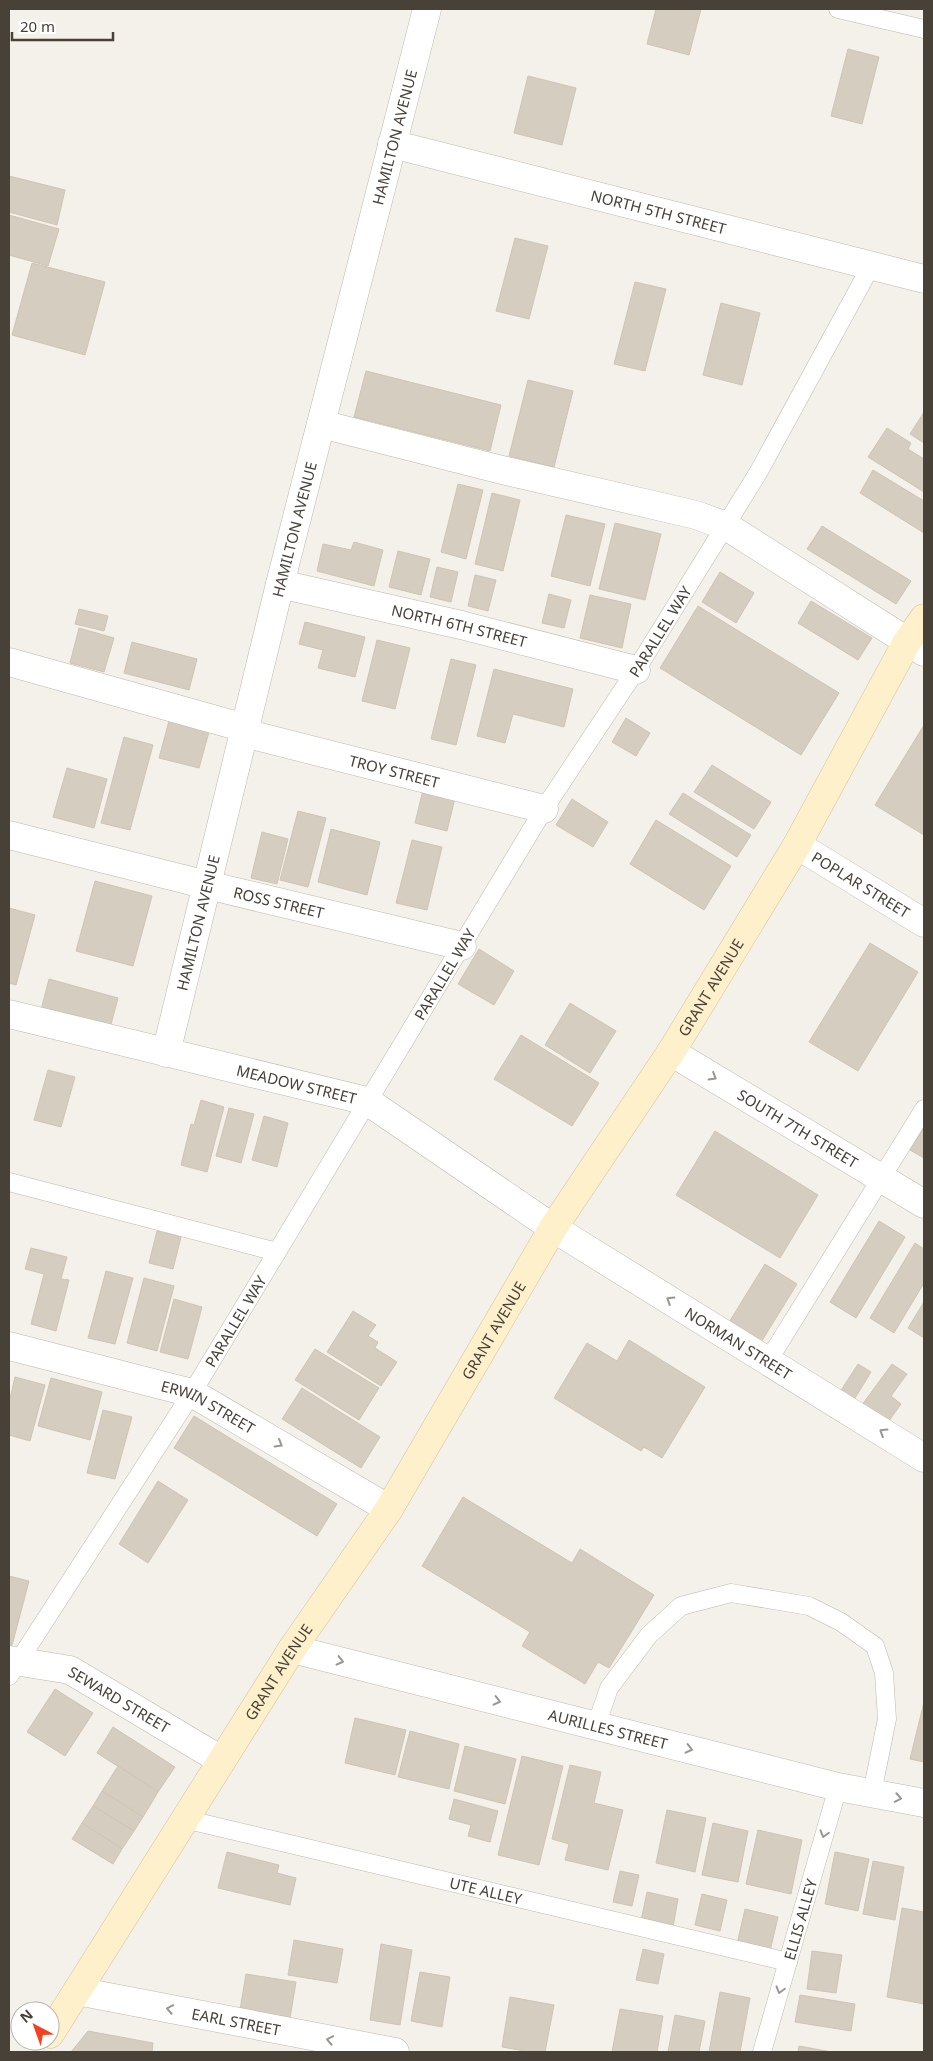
<svg xmlns="http://www.w3.org/2000/svg" width="933" height="2061" viewBox="0 0 933 2061" font-family="'Noto Sans',sans-serif">
  <rect width="100%" height="100%" fill="#f4f1ea"/>
  <g fill="#d5cdbf" stroke="#d0c4b3">
    <polygon points="656,9 701,9 689,55 647,44"/>
    <polygon points="848,49 879,57 862,124 831,116"/>
    <polygon points="528,76 576,88 562,145 514,133"/>
    <polygon points="9,176 65,190 57,225 9,212"/>
    <polygon points="9,215 59,229 48,266 9,255"/>
    <polygon points="515,238 548,246 529,319 496,311"/>
    <polygon points="32,263 105,282 85,355 12,335"/>
    <polygon points="635,282 666,289 645,371 614,364"/>
    <polygon points="721,303 760,313 742,385 703,375"/>
    <polygon points="366,371 501,405 490,451 354,417"/>
    <polygon points="528,380 573,391 554,467 509,456"/>
    <polygon points="924,412 924,443 910,434"/>
    <polygon points="887,428 911,443 908,449 924,459 924,492 868,457"/>
    <polygon points="873,470 924,501 924,533 860,493"/>
    <polygon points="458,484 483,490 466,559 441,552"/>
    <polygon points="492,493 520,500 503,571 475,564"/>
    <polygon points="566,515 605,524 590,586 551,576"/>
    <polygon points="615,523 661,534 645,600 599,589"/>
    <polygon points="822,526 911,581 896,604 807,549"/>
    <polygon points="354,542 383,550 374,586 317,571 323,544 351,550"/>
    <polygon points="398,551 430,559 421,595 389,587"/>
    <polygon points="437,567 458,572 451,602 430,597"/>
    <polygon points="720,572 754,593 736,623 702,602"/>
    <polygon points="475,575 496,580 488,611 468,606"/>
    <polygon points="549,594 571,600 564,628 542,623"/>
    <polygon points="590,595 631,604 622,648 580,638"/>
    <polygon points="811,601 872,638 858,660 798,623"/>
    <polygon points="698,606 839,693 801,755 660,668"/>
    <polygon points="79,609 108,616 104,631 75,624"/>
    <polygon points="305,622 365,637 355,677 318,668 323,650 299,644"/>
    <polygon points="79,628 114,638 104,672 70,663"/>
    <polygon points="377,640 410,648 395,709 362,701"/>
    <polygon points="132,642 197,659 189,690 124,673"/>
    <polygon points="451,659 476,665 456,745 431,739"/>
    <polygon points="494,669 573,689 564,727 513,714 505,743 477,736"/>
    <polygon points="626,718 650,733 636,756 612,742"/>
    <polygon points="169,721 209,732 199,768 159,758"/>
    <polygon points="924,725 924,835 875,805"/>
    <polygon points="124,737 153,745 130,830 101,823"/>
    <polygon points="712,765 771,802 754,829 694,792"/>
    <polygon points="67,768 107,779 94,828 53,817"/>
    <polygon points="423,790 455,798 447,831 415,823"/>
    <polygon points="683,793 751,835 737,857 669,814"/>
    <polygon points="572,799 608,822 593,847 556,825"/>
    <polygon points="298,811 326,818 308,887 280,880"/>
    <polygon points="656,820 731,866 704,910 630,864"/>
    <polygon points="331,829 380,842 367,895 318,882"/>
    <polygon points="262,832 288,839 277,884 251,878"/>
    <polygon points="412,840 442,847 427,910 396,903"/>
    <polygon points="95,881 152,896 133,966 76,951"/>
    <polygon points="9,908 35,915 16,985 9,983"/>
    <polygon points="870,943 918,972 858,1071 809,1042"/>
    <polygon points="479,949 514,971 494,1005 458,984"/>
    <polygon points="49,979 118,998 110,1028 41,1010"/>
    <polygon points="570,1003 616,1031 590,1073 545,1045"/>
    <polygon points="521,1035 599,1083 572,1126 494,1079"/>
    <polygon points="48,1070 75,1077 61,1127 34,1120"/>
    <polygon points="201,1100 224,1107 207,1172 181,1165 191,1124 194,1125"/>
    <polygon points="229,1108 254,1114 241,1163 216,1156"/>
    <polygon points="264,1116 288,1123 277,1167 252,1160"/>
    <polygon points="924,1127 924,1158 910,1150"/>
    <polygon points="715,1131 818,1195 780,1258 676,1195"/>
    <polygon points="879,1221 905,1237 856,1318 830,1302"/>
    <polygon points="157,1231 181,1237 173,1269 149,1263"/>
    <polygon points="915,1243 924,1249 924,1283 894,1333 870,1318"/>
    <polygon points="31,1248 67,1257 61,1279 69,1280 56,1331 31,1324 44,1274 25,1269"/>
    <polygon points="765,1264 797,1284 755,1352 723,1332"/>
    <polygon points="106,1271 133,1278 115,1344 88,1338"/>
    <polygon points="144,1278 174,1286 157,1351 127,1343"/>
    <polygon points="174,1299 202,1307 188,1359 160,1352"/>
    <polygon points="924,1302 924,1338 908,1328"/>
    <polygon points="353,1311 376,1325 368,1336 378,1342 375,1348 397,1362 381,1386 327,1352"/>
    <polygon points="629,1340 705,1387 662,1458 644,1447 641,1451 554,1398 587,1343 617,1361"/>
    <polygon points="315,1349 379,1388 359,1420 295,1380"/>
    <polygon points="858,1364 871,1372 852,1403 838,1395"/>
    <polygon points="892,1364 907,1374 891,1396 901,1404 881,1432 856,1413"/>
    <polygon points="15,1377 45,1385 30,1441 9,1435 9,1403"/>
    <polygon points="51,1378 102,1392 90,1440 38,1426"/>
    <polygon points="302,1388 380,1437 361,1468 282,1419"/>
    <polygon points="103,1410 132,1417 115,1479 87,1473"/>
    <polygon points="194,1416 337,1504 317,1536 174,1448"/>
    <polygon points="158,1481 188,1500 148,1563 119,1544"/>
    <polygon points="463,1497 572,1563 580,1549 654,1595 609,1668 598,1662 585,1684 522,1646 530,1632 422,1566"/>
    <polygon points="9,1576 29,1581 11,1649 9,1648"/>
    <polygon points="55,1689 93,1713 65,1756 27,1732"/>
    <polygon points="924,1702 924,1762 910,1759"/>
    <polygon points="355,1718 406,1730 395,1775 345,1763"/>
    <polygon points="113,1727 175,1767 158,1792 97,1753"/>
    <polygon points="410,1731 459,1744 449,1789 398,1777"/>
    <polygon points="465,1746 516,1759 505,1804 454,1791"/>
    <polygon points="522,1756 563,1766 539,1865 498,1855"/>
    <polygon points="570,1765 601,1772 594,1803 623,1810 608,1870 565,1860 569,1844 552,1839"/>
    <polygon points="118,1766 158,1792 143,1817 102,1791"/>
    <polygon points="102,1791 143,1817 134,1831 93,1806"/>
    <polygon points="454,1799 498,1811 490,1842 468,1836 471,1825 449,1819"/>
    <polygon points="93,1806 134,1831 122,1849 82,1823"/>
    <polygon points="667,1810 706,1818 695,1872 656,1863"/>
    <polygon points="82,1823 122,1849 113,1864 72,1839"/>
    <polygon points="713,1823 748,1831 738,1882 702,1875"/>
    <polygon points="758,1830 802,1840 791,1894 746,1884"/>
    <polygon points="227,1852 279,1865 277,1873 296,1878 290,1905 218,1888"/>
    <polygon points="835,1852 869,1859 858,1911 825,1904"/>
    <polygon points="873,1861 904,1867 895,1920 863,1914"/>
    <polygon points="620,1871 639,1875 632,1906 613,1902"/>
    <polygon points="647,1892 678,1899 673,1927 641,1921"/>
    <polygon points="702,1894 727,1900 720,1931 695,1925"/>
    <polygon points="902,1908 924,1912 924,2004 887,1997"/>
    <polygon points="745,1909 778,1917 770,1951 737,1944"/>
    <polygon points="294,1940 343,1949 337,1983 288,1975"/>
    <polygon points="381,1944 412,1950 400,2025 370,2020"/>
    <polygon points="643,1949 664,1954 658,1984 636,1980"/>
    <polygon points="812,1951 842,1955 836,1993 807,1989"/>
    <polygon points="420,1972 450,1977 442,2027 411,2021"/>
    <polygon points="246,1974 296,1982 290,2018 240,2010"/>
    <polygon points="720,1992 750,1998 740,2052 709,2052"/>
    <polygon points="800,1995 855,2004 851,2031 795,2022"/>
    <polygon points="510,1997 554,2005 545,2052 530,2052 502,2047"/>
    <polygon points="620,2009 663,2016 657,2052 612,2052"/>
    <polygon points="675,2015 705,2021 699,2052 668,2052"/>
    <polygon points="88,2031 153,2043 152,2052 71,2052"/>
    <polygon points="799,2046 832,2052 798,2052"/>
  </g>
  <g fill="none" stroke-linecap="round" stroke-linejoin="round">
    <g stroke="#bfb9ac" stroke-width="19">
      <g id="lane">
        <polyline points="838,9 924,29"/>
        <polyline points="9,1182 277,1252"/>
        <polyline points="768,1361 924,1109"/>
        <path id="s1" d="M9,1676L192,1393L544,809L636,670L758,473L871,266"/>
        <polyline points="596,1726 609,1688 649,1635 681,1606 731,1593 809,1606 841,1622 875,1646 884,1673 887,1719 872,1793"/>
        <path id="s2" d="M184,1819L788,1962"/>
        <path id="s3" d="M762,2052L838,1787"/>
      </g>
    </g>
    <g stroke="#bfb9ac" stroke-width="29">
      <g id="street">
        <path id="s4" d="M392,144L924,279"/>
        <polyline points="321,424 498,469 696,515 726,526 924,652"/>
        <path id="s5" d="M280,584L461,625L636,670"/>
        <polyline points="9,662 245,728"/>
        <path id="s6" d="M244,733L544,809"/>
        <path id="s7" d="M9,835L207,885L462,946"/>
        <path id="s8" d="M797,845L924,923"/>
        <path id="s9" d="M9,1014L367,1101L553,1228L924,1458"/>
        <path id="s10" d="M671,1052L924,1204"/>
        <path id="s11" d="M166,1053L280,584L427,9"/>
        <path id="s12" d="M9,1346L192,1393L389,1509"/>
        <path id="s13" d="M292,1649L838,1787L924,1803"/>
        <path id="s14" d="M9,1660L70,1670L221,1760"/>
        <path id="s15" d="M77,1991L395,2052"/>
      </g>
    </g>
    <g stroke="#d2c39b" stroke-width="29">
      <g id="secondary">
        <path id="s16" d="M50,2034L292,1649L389,1509L553,1228L671,1052L797,845L907,642L924,618"/>
      </g>
    </g>
    <use href="#lane" stroke="#fff" stroke-width="18"/>
    <use href="#street" stroke="#fff" stroke-width="28"/>
    <use href="#secondary" stroke="#fdf0cb" stroke-width="28"/>
  </g>
  <defs><path id="oneway-chevron" d="M-2-3.5L2.5 0L-2 3.5" fill="none" stroke-width="1.6" stroke-linecap="round" stroke-linejoin="round" transform="scale(1.25)"/></defs>
  <g stroke="#9a9692">
    <use href="#oneway-chevron" transform="translate(713 1077) rotate(31)"/>
    <use href="#oneway-chevron" transform="translate(670 1300) rotate(-148)"/>
    <use href="#oneway-chevron" transform="translate(883 1432) rotate(-148)"/>
    <use href="#oneway-chevron" transform="translate(279 1444) rotate(30)"/>
    <use href="#oneway-chevron" transform="translate(340 1661) rotate(14)"/>
    <use href="#oneway-chevron" transform="translate(497 1701) rotate(14)"/>
    <use href="#oneway-chevron" transform="translate(689 1749) rotate(14)"/>
    <use href="#oneway-chevron" transform="translate(898 1798) rotate(11)"/>
    <use href="#oneway-chevron" transform="translate(824 1834) rotate(106)"/>
    <use href="#oneway-chevron" transform="translate(780 1990) rotate(106)"/>
    <use href="#oneway-chevron" transform="translate(170 2009) rotate(-169)"/>
    <use href="#oneway-chevron" transform="translate(330 2040) rotate(-169)"/>
  </g>
  <g text-anchor="middle" dominant-baseline="central" stroke-width="4" stroke-linejoin="round" paint-order="stroke">
    <g font-size="15" fill="#484138" stroke="#fff">
      <text stroke="none"><textPath href="#s11" startOffset="944">HAMILTON AVENUE</textPath></text>
      <text stroke="none"><textPath href="#s4" startOffset="275">NORTH 5TH STREET</textPath></text>
      <text stroke="none"><textPath href="#s11" startOffset="539">HAMILTON AVENUE</textPath></text>
      <text stroke="none"><textPath href="#s5" startOffset="184">NORTH 6TH STREET</textPath></text>
      <text stroke="none"><textPath href="#s1" startOffset="1231">PARALLEL WAY</textPath></text>
      <text stroke="none"><textPath href="#s6" startOffset="155">TROY STREET</textPath></text>
      <text stroke="none"><textPath href="#s8" startOffset="75">POPLAR STREET</textPath></text>
      <text stroke="none"><textPath href="#s7" startOffset="278">ROSS STREET</textPath></text>
      <text stroke="none"><textPath href="#s11" startOffset="134">HAMILTON AVENUE</textPath></text>
      <text stroke="none"><textPath href="#s1" startOffset="826">PARALLEL WAY</textPath></text>
      <text stroke="none"><textPath href="#s16" startOffset="1238">GRANT AVENUE</textPath></text>
      <text stroke="none"><textPath href="#s9" startOffset="296">MEADOW STREET</textPath></text>
      <text stroke="none"><textPath href="#s10" startOffset="148">SOUTH 7TH STREET</textPath></text>
      <text stroke="none"><textPath href="#s1" startOffset="421">PARALLEL WAY</textPath></text>
      <text stroke="none"><textPath href="#s16" startOffset="832">GRANT AVENUE</textPath></text>
      <text stroke="none"><textPath href="#s9" startOffset="812">NORMAN STREET</textPath></text>
      <text stroke="none"><textPath href="#s12" startOffset="209">ERWIN STREET</textPath></text>
      <text stroke="none"><textPath href="#s16" startOffset="428">GRANT AVENUE</textPath></text>
      <text stroke="none"><textPath href="#s14" startOffset="119">SEWARD STREET</textPath></text>
      <text stroke="none"><textPath href="#s13" startOffset="326">AURILLES STREET</textPath></text>
      <text stroke="none"><textPath href="#s2" startOffset="310">UTE ALLEY</textPath></text>
      <text stroke="none"><textPath href="#s3" startOffset="138">ELLIS ALLEY</textPath></text>
      <text stroke="none"><textPath href="#s15" startOffset="162">EARL STREET</textPath></text>
    </g>
  </g>
  <rect width="933" height="2061" fill="none" stroke="#484138" stroke-width="20"/>
  <g transform="translate(35 2026) rotate(319)"><circle r="24" fill="#ffffff" stroke="#b6b3af"/>
  <path d="M0-4L9 19L0 12L-9 19Z" fill="#f24123"/>
  <text y="-8" font-size="14" font-weight="bold" text-anchor="middle" fill="#484138">N</text>
  </g>
  <path d="M12 32v8h101v-8" fill="none" stroke="#484138" stroke-width="2.5"/>
  <text x="20" y="32" font-size="15" fill="#484138" stroke="#ffffff" stroke-width="4" paint-order="stroke">20 m</text>
</svg>
